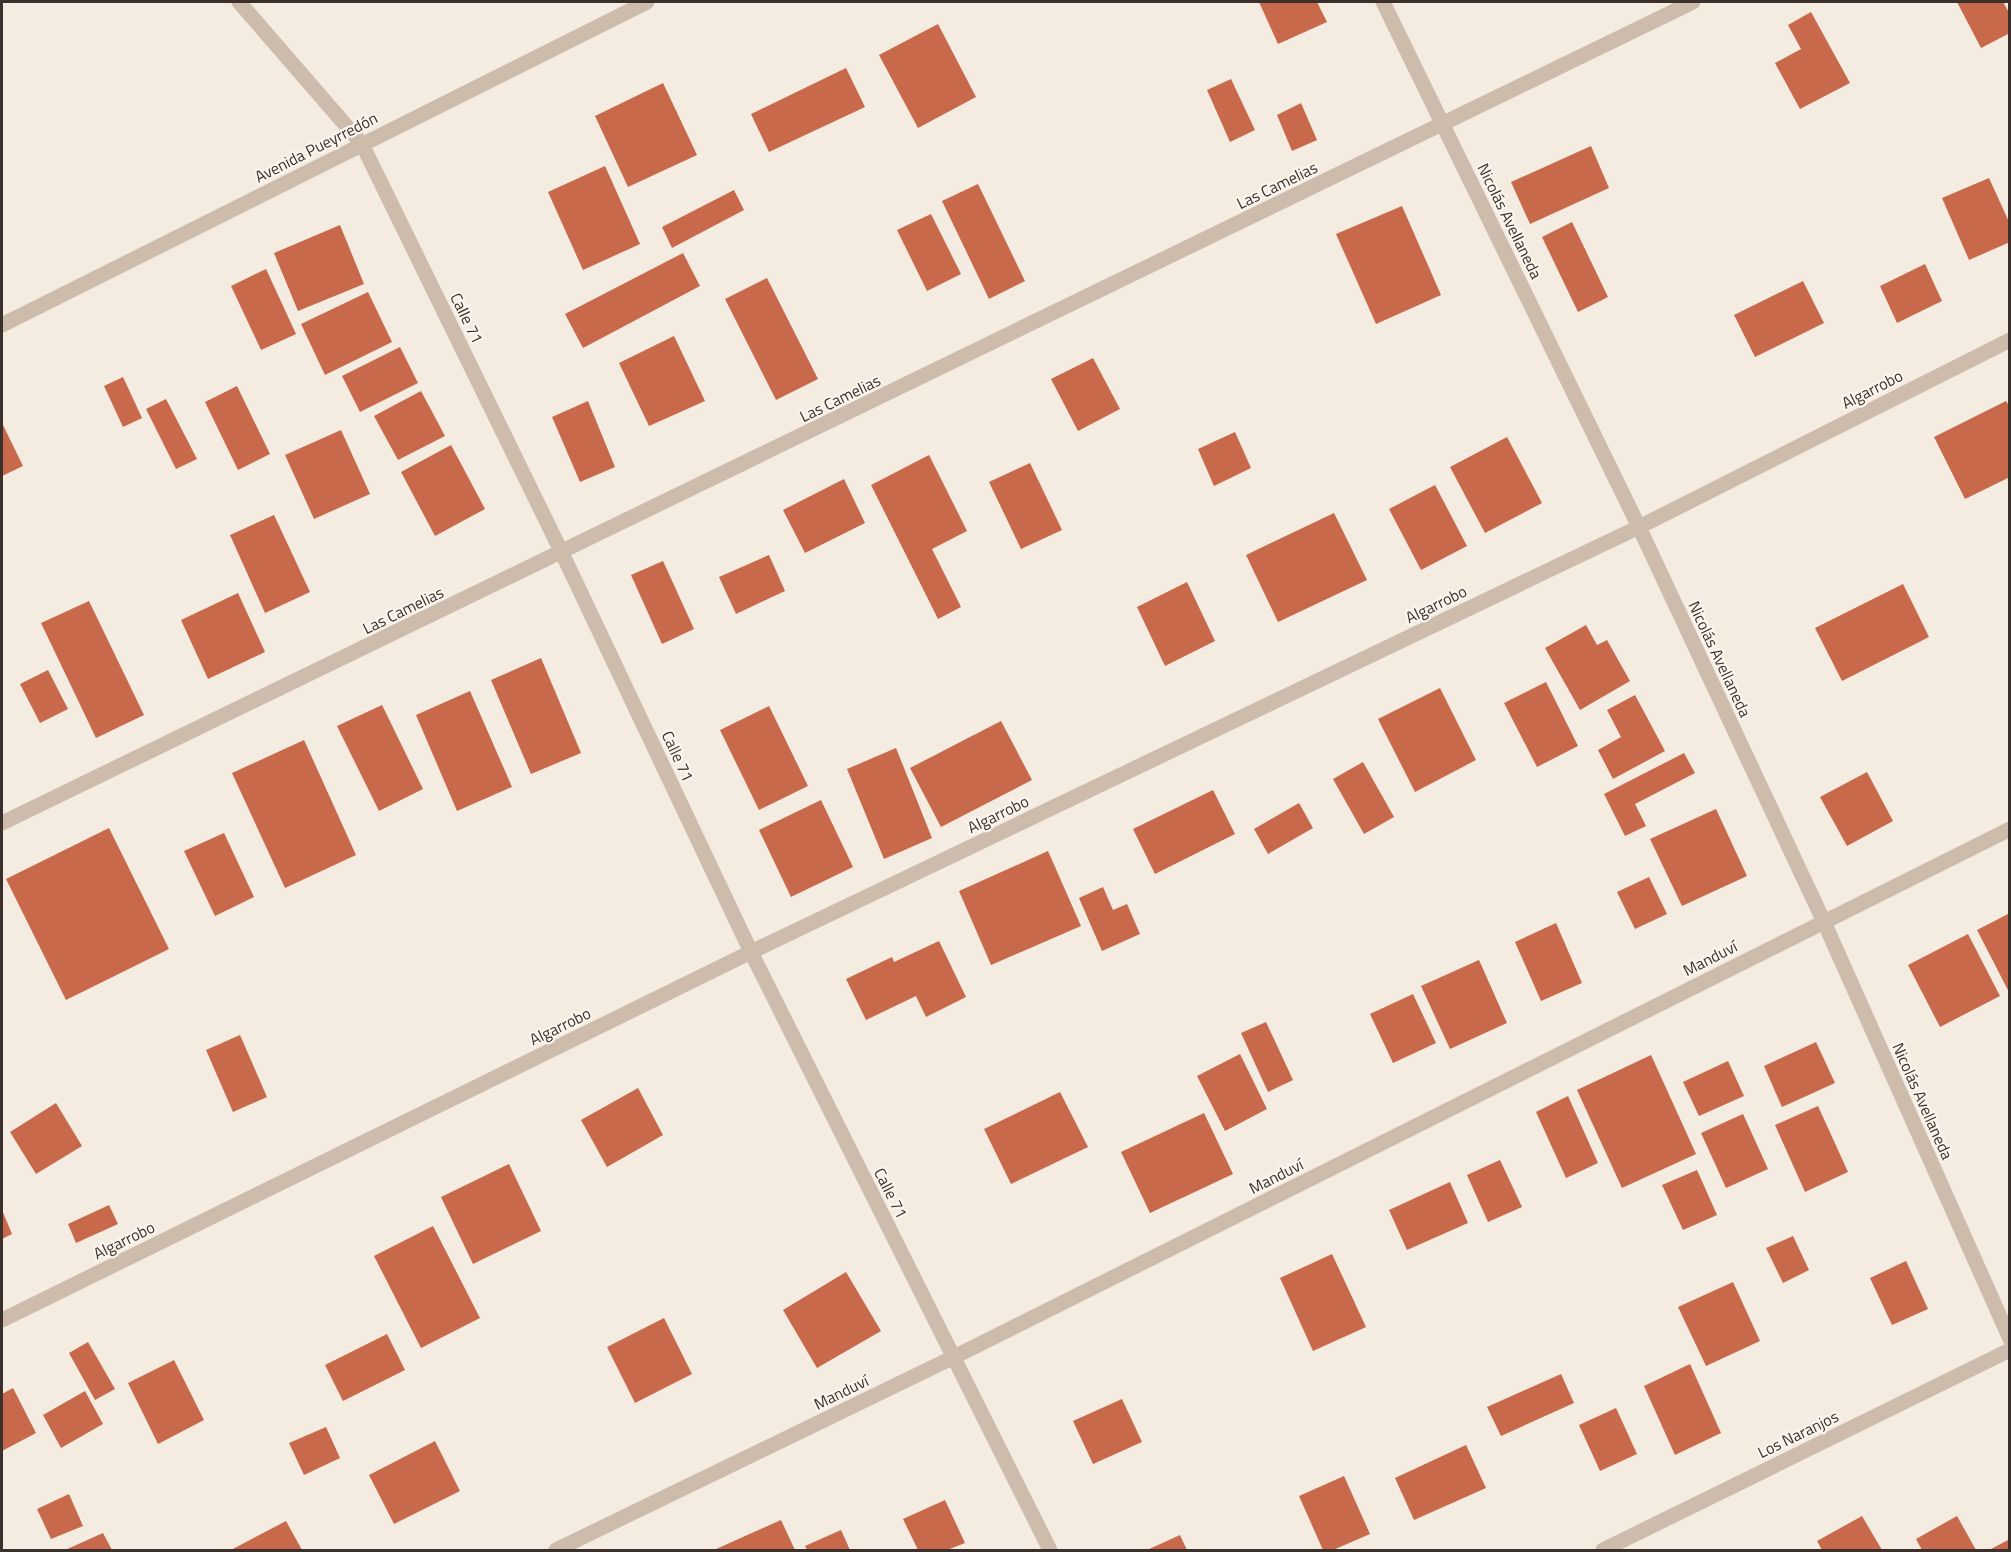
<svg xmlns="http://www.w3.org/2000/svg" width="2011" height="1552" viewBox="0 0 2011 1552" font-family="'Titillium Web',sans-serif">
  <rect width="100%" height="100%" fill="#f4ebe1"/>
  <g fill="#c8694b">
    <polygon points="1259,2 1317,2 1327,22 1278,44"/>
    <polygon points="1957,2 2003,2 2010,14 2010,33 1981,48"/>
    <polygon points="1811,12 1850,83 1800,109 1775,63 1801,49 1788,25"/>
    <polygon points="938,24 976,97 918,128 879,55"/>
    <polygon points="846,68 865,107 769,152 751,114"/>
    <polygon points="1231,79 1255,130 1230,142 1207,90"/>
    <polygon points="663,83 697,155 628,187 595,116"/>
    <polygon points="1301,103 1317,140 1292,151 1277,115"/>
    <polygon points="1591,146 1609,188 1530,224 1511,182"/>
    <polygon points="605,166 640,244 583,270 548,192"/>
    <polygon points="1989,178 2010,224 2010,242 1969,260 1942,198"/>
    <polygon points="978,184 1025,281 989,299 942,201"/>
    <polygon points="734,190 744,210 672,248 662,227"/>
    <polygon points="1402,206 1441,295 1376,324 1336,234"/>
    <polygon points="931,214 961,274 927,291 897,230"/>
    <polygon points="1572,222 1608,297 1578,312 1542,237"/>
    <polygon points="340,225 364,284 298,311 274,253"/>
    <polygon points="683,253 700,286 583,348 565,314"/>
    <polygon points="1925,264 1942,301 1897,323 1880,286"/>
    <polygon points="266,269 296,334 261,350 231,286"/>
    <polygon points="767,278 818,379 776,400 725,299"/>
    <polygon points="1803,281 1824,323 1755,357 1734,315"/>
    <polygon points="368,292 392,342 325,375 301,324"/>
    <polygon points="674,336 705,401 649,426 619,363"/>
    <polygon points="400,347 418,383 360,412 342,376"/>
    <polygon points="1093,358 1120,409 1078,431 1051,379"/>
    <polygon points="123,377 142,418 123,427 104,386"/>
    <polygon points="237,386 270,454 238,470 205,402"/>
    <polygon points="421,391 445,436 398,460 374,416"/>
    <polygon points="166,399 197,459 176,469 146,409"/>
    <polygon points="588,401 615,467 580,482 552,417"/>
    <polygon points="2006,401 2010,407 2010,477 1965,499 1934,437"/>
    <polygon points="2,423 23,466 2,476"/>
    <polygon points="341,430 370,494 314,519 285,455"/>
    <polygon points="1235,432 1251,468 1214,486 1198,449"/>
    <polygon points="1507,437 1542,503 1485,533 1450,467"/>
    <polygon points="451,445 485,509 435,536 401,472"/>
    <polygon points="929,455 967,531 932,549 961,607 938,619 871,485"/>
    <polygon points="1030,463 1062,530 1021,549 989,482"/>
    <polygon points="844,479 865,523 805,553 783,510"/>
    <polygon points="1435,485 1467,546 1421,570 1389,509"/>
    <polygon points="1334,513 1367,580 1278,622 1246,555"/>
    <polygon points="274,515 310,592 265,613 230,535"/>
    <polygon points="769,555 785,591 736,614 719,577"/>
    <polygon points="663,561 694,629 662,644 631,575"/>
    <polygon points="1187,582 1215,641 1165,666 1137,607"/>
    <polygon points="1903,584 1929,637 1842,681 1815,628"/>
    <polygon points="238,593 265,652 208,679 181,620"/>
    <polygon points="89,601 144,715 96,738 41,623"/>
    <polygon points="1586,625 1597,645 1607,640 1630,681 1580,710 1545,648"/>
    <polygon points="541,658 581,753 531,774 491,680"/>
    <polygon points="48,670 68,709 40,723 20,684"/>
    <polygon points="1546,682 1578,746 1537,767 1504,703"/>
    <polygon points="1440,688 1476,760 1415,792 1378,719"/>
    <polygon points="470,691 512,787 457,811 416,715"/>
    <polygon points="1635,695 1665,751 1613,779 1598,750 1621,737 1607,710"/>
    <polygon points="382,705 423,789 379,811 337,726"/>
    <polygon points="769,706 808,786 759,810 720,730"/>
    <polygon points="1001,721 1032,780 941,827 910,768"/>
    <polygon points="304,740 356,855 285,888 232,773"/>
    <polygon points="896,748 932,838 884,859 847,769"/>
    <polygon points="1684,753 1695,773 1635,804 1646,826 1625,836 1604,794"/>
    <polygon points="1363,762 1394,817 1364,834 1333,779"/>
    <polygon points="1867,772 1893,821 1847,846 1820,797"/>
    <polygon points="1213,790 1235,834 1155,874 1133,829"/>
    <polygon points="821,800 853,867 791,897 759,830"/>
    <polygon points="1299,803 1313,828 1268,854 1254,829"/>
    <polygon points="1716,809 1747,876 1682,906 1650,839"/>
    <polygon points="109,828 169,949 66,1000 6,879"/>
    <polygon points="224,833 254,897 215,916 184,851"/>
    <polygon points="1048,851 1081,926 991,965 959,891"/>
    <polygon points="1649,877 1667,914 1635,929 1617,892"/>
    <polygon points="1103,887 1113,910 1127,904 1140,934 1102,951 1079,898"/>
    <polygon points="2010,913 2010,994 1977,930"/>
    <polygon points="1556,923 1582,983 1541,1001 1515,942"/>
    <polygon points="1968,934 2000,996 1940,1027 1908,965"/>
    <polygon points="939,941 966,997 926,1017 916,996 866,1020 846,979 892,957 894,962"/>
    <polygon points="1479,960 1507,1023 1450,1049 1421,986"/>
    <polygon points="1413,994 1436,1043 1393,1063 1370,1014"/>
    <polygon points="1266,1022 1293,1080 1268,1092 1241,1033"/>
    <polygon points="240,1035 267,1097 233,1112 206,1050"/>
    <polygon points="1816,1042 1835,1083 1782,1107 1764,1066"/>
    <polygon points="1240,1054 1267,1109 1225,1131 1197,1076"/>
    <polygon points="1651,1055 1696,1154 1622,1188 1577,1090"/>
    <polygon points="1728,1061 1744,1096 1699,1116 1683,1082"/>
    <polygon points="638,1088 663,1135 607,1167 581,1120"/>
    <polygon points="1060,1092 1088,1147 1011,1184 984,1129"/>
    <polygon points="1568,1096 1598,1163 1566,1178 1536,1112"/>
    <polygon points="56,1103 82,1146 36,1174 10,1132"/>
    <polygon points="1818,1106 1848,1172 1805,1192 1775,1125"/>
    <polygon points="1204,1113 1233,1174 1150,1213 1121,1152"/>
    <polygon points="1743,1114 1768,1169 1726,1188 1701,1133"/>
    <polygon points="1500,1160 1522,1207 1488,1222 1467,1175"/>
    <polygon points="509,1164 541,1231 473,1264 441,1197"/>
    <polygon points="1697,1170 1717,1215 1683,1230 1662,1185"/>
    <polygon points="1450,1182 1468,1223 1407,1250 1389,1210"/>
    <polygon points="109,1205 118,1224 76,1243 68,1224"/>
    <polygon points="2,1210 12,1234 2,1239"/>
    <polygon points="433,1226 480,1318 421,1348 374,1256"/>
    <polygon points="1793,1236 1809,1270 1783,1283 1766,1248"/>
    <polygon points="1332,1254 1366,1327 1313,1351 1280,1278"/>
    <polygon points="1906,1261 1928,1309 1892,1325 1870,1278"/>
    <polygon points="846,1272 881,1331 817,1368 783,1310"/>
    <polygon points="1733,1282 1760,1341 1706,1366 1678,1307"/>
    <polygon points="664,1318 692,1374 635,1403 607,1347"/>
    <polygon points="387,1334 405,1370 343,1401 325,1365"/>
    <polygon points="88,1342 115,1389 95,1400 69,1353"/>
    <polygon points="174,1360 204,1420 158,1444 128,1383"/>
    <polygon points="1690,1364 1721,1433 1675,1455 1644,1386"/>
    <polygon points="1561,1374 1574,1403 1501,1436 1487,1407"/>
    <polygon points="13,1388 36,1433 2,1451 2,1394"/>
    <polygon points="85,1391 103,1424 61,1448 43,1415"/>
    <polygon points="1122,1399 1142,1442 1093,1464 1073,1421"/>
    <polygon points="1616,1408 1637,1454 1600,1471 1579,1425"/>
    <polygon points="326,1427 340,1458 304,1475 289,1443"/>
    <polygon points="435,1441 460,1491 394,1524 369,1475"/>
    <polygon points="1466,1445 1486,1488 1414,1520 1395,1478"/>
    <polygon points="1344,1476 1370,1534 1333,1550 1323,1550 1299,1496"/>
    <polygon points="69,1494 83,1526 51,1539 37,1509"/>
    <polygon points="945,1500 965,1543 947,1550 918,1550 903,1519"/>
    <polygon points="1862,1516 1882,1550 1822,1550 1817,1541"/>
    <polygon points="1957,1516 1976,1550 1922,1550 1916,1539"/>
    <polygon points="781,1520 795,1550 714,1550"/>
    <polygon points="286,1521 302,1550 231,1550"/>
    <polygon points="841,1530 850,1550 807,1550 805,1546"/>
    <polygon points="103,1533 112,1550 65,1550"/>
    <polygon points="1180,1535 1187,1550 1147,1550"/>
    <polygon points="2010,1539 2010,1550 1989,1550"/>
  </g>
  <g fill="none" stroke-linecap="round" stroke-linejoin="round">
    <g stroke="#cdbbac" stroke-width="15">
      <polyline points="239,2 362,144 562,553 751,952 1050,1550"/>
      <polyline points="1383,2 1639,527 1824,922 2010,1339"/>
      <polyline points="2,325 647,2"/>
      <polyline points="2,823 1693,2"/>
      <polyline points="2,1320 751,952 1639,527 2010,340"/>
      <polyline points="556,1550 954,1357 2010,829"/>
      <polyline points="1603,1550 2010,1350"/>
    </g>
  </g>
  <g text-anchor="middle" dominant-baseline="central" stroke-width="4.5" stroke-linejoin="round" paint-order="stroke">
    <g font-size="16" fill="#3b302b" stroke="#fbf5ee">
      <text transform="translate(316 147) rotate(-27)">Avenida Pueyrredón</text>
      <text transform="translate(1277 185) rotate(-26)">Las Camelias</text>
      <text transform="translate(1510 221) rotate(64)">Nicolás Avellaneda</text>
      <text transform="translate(467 318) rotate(64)">Calle 71</text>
      <text transform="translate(1872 389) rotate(-27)">Algarrobo</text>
      <text transform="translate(840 398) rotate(-26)">Las Camelias</text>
      <text transform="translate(1436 604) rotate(-26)">Algarrobo</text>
      <text transform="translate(403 610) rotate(-26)">Las Camelias</text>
      <text transform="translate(1720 659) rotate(65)">Nicolás Avellaneda</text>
      <text transform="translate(678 756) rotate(65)">Calle 71</text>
      <text transform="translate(998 814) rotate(-26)">Algarrobo</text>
      <text transform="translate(1710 958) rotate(-27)">Manduví</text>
      <text transform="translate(560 1026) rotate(-26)">Algarrobo</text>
      <text transform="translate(1923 1101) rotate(66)">Nicolás Avellaneda</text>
      <text transform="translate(1276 1176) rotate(-27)">Manduví</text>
      <text transform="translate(891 1193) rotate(63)">Calle 71</text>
      <text transform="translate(124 1240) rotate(-26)">Algarrobo</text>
      <text transform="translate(841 1392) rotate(-26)">Manduví</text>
      <text transform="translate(1798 1434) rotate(-26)">Los Naranjos</text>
    </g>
  </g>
  <rect width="2011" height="1552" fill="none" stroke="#3b302b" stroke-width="6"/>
</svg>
